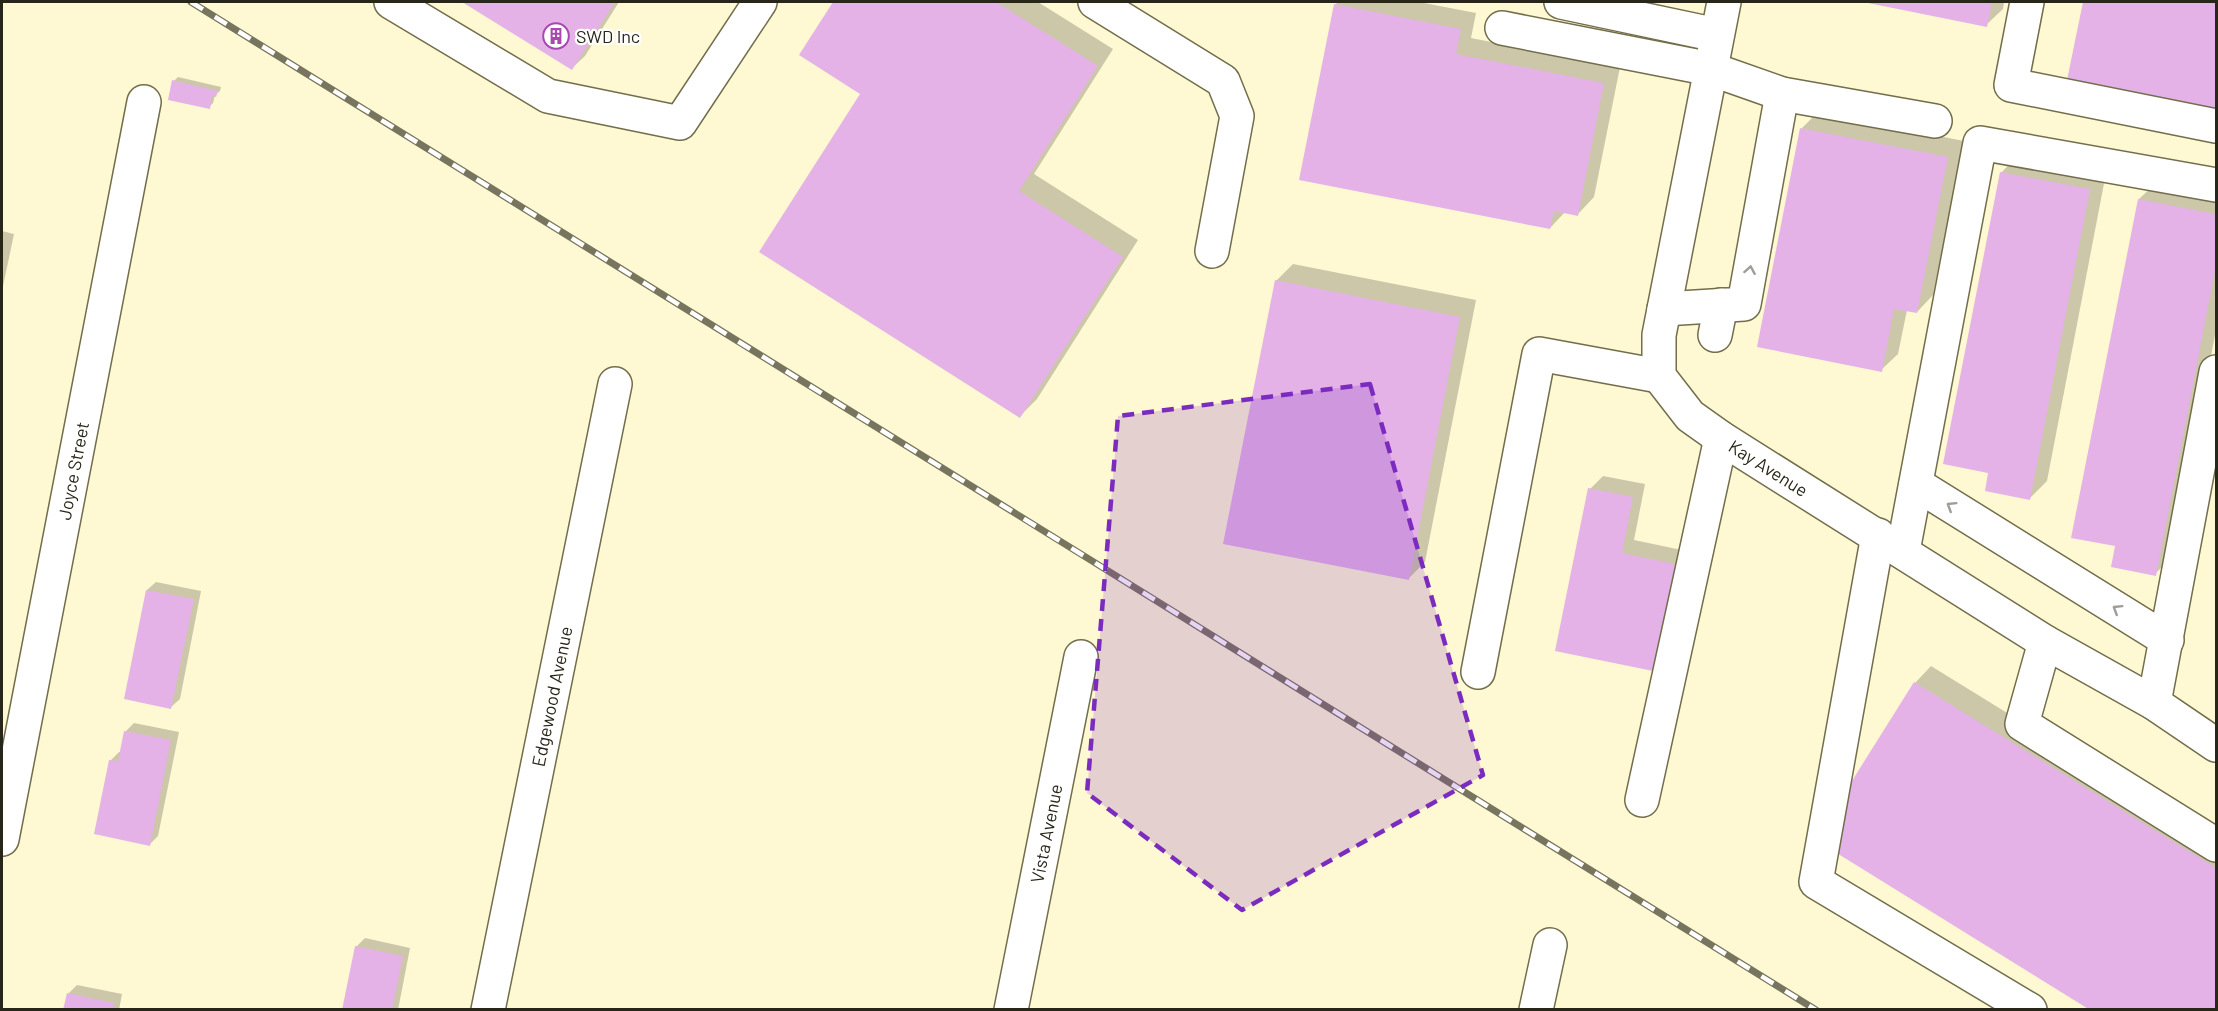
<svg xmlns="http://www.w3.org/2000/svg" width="2218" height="1011" viewBox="0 0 2218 1011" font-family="Barlow,sans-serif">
  <rect width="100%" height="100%" fill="#fef9d3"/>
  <g fill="#0003">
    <polygon points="465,2 619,2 585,56 572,68"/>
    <polygon points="834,2 1038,2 1113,49 1034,174 1138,240 1037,399 1020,416 862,93 801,54"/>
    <polygon points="1338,2 1419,2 1476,13 1471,38 1620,67 1594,197 1578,214 1565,212 1550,228 1335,5"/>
    <polygon points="1865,2 2004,2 2003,9 1986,25"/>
    <polygon points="2084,2 2216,2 2216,113 2068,84"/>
    <polygon points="178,77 221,87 220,91 215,95 213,103 209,107 174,81"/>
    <polygon points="1818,112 1964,141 1933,295 1917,312 1907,310 1898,354 1881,370 1802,128"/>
    <polygon points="2017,156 2106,173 2047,481 2030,498 1990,472 2001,173"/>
    <polygon points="2156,183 2216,195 2216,330 2172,557 2155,574 2116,545 2139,199"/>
    <polygon points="2,231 14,234 2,291"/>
    <polygon points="1293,264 1476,300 1425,562 1408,579 1276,281"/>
    <polygon points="1603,476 1645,484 1634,540 1696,553 1675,658 1590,489"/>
    <polygon points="156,582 201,591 180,699 171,707 147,590"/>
    <polygon points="1931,666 2216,842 2216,1010 2093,1010 1915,683"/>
    <polygon points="134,723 179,732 158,836 150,844 110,761 119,752 121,752 126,731"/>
    <polygon points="365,938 410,948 398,1010 344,1010 356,947"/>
    <polygon points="77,985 122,994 119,1010 65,1010 68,994"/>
  </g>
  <g fill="#e4b2e7">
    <polygon points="462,2 615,2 572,70"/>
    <polygon points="833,2 996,2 1098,66 1019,191 1123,257 1020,418 759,252 860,94 799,55"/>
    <polygon points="1863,2 1992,2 1987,27"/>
    <polygon points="2083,2 2216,2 2216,115 2066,85"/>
    <polygon points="1334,4 1461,29 1456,54 1604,83 1578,216 1554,211 1550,229 1299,180"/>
    <polygon points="172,80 218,91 216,97 212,96 210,109 168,100"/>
    <polygon points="1800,128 1948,157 1917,313 1894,309 1882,372 1757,347"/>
    <polygon points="2000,172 2090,189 2030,500 1985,491 1988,473 1943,464"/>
    <polygon points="2138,199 2216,214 2216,265 2156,576 2111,567 2115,546 2071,538"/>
    <polygon points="1275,280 1460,317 1409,580 1223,544"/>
    <polygon points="1588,488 1633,497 1622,553 1684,566 1663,673 1555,651"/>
    <polygon points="146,590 194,599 171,709 124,699"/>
    <polygon points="1914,682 2216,868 2216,1010 2090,1010 1835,852 1850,784"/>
    <polygon points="124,731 171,740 150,846 94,834 109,760 118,761"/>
    <polygon points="355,946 403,956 392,1010 342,1010"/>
    <polygon points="67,993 114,1003 113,1010 63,1010"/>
  </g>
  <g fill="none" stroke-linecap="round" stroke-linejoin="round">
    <g stroke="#726d4b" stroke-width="36">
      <g id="minor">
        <polyline points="391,2 548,96 680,123 760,2"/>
        <polyline points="1095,2 1223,81 1237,116 1212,251"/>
        <polyline points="1561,2 1717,35"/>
        <path id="s1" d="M1724,2L1659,335V376L1690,416L1721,438L2045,642L2154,703L2216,745"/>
        <polyline points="2027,2 2011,85 2216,126"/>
        <polyline points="1502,28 1711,69 1782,94 1935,121"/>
        <polyline points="1664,309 1744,304 1782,94"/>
        <polyline points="1715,335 1721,305"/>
        <polyline points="1916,484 2167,640"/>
        <polyline points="1878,535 1816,882 2030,1010"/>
        <polyline points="1903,551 1980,143 2216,185"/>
        <polyline points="2045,642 2022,724 2216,845"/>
        <polyline points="1478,672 1539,354 1659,376"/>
        <polyline points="2154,703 2216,372"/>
        <polyline points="1642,800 1721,438"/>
        <path id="s2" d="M2,839L144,102"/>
        <path id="s3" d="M488,1010L615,384"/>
        <path id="s4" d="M1011,1010L1081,657"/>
        <polyline points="1536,1010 1550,945"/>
      </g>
    </g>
    <use href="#minor" stroke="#fff" stroke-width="33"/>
    <g stroke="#78755e" stroke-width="7">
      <polyline id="rail" points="191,2 1816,1010"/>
    </g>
    <use href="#rail" stroke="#fff" stroke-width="4.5" stroke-dasharray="14" stroke-linecap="butt"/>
  </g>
  <defs><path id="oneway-chevron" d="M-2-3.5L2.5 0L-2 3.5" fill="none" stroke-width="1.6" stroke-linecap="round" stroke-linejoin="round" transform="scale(1.5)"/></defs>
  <g stroke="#9e9d97">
    <use href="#oneway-chevron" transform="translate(1750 270) rotate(-80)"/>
    <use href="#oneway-chevron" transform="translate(1951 506) rotate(-148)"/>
    <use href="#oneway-chevron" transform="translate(2117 609) rotate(-148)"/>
  </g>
  <path fill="#7b2cbf" fill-opacity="0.2" stroke="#7b2cbf" stroke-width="4.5" stroke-dasharray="12 8" stroke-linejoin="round" d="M1370,384L1483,775L1242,910L1087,793L1118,416Z"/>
  <defs>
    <g id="building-ring" transform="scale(1.35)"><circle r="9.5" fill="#fff" stroke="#a848b0" stroke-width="1.5"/><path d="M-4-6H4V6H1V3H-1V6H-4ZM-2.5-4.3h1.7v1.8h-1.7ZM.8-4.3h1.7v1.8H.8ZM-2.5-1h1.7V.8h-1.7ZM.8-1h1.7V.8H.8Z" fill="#a848b0"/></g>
  </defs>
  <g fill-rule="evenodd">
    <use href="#building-ring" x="556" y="36"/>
  </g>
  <g text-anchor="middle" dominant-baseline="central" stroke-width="4.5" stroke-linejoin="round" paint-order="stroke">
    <g font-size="18" fill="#282618" stroke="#fff" text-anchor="start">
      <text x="576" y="36">SWD Inc</text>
    </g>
    <g font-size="18" fill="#282618" stroke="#fff">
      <text stroke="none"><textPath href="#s1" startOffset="525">Kay Avenue</textPath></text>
      <text stroke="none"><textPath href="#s2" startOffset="375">Joyce Street</textPath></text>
      <text stroke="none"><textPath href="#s3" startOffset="320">Edgewood Avenue</textPath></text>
      <text stroke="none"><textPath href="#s4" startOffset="180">Vista Avenue</textPath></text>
    </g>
  </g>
  <rect width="2218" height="1011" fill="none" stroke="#282618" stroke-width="6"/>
</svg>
